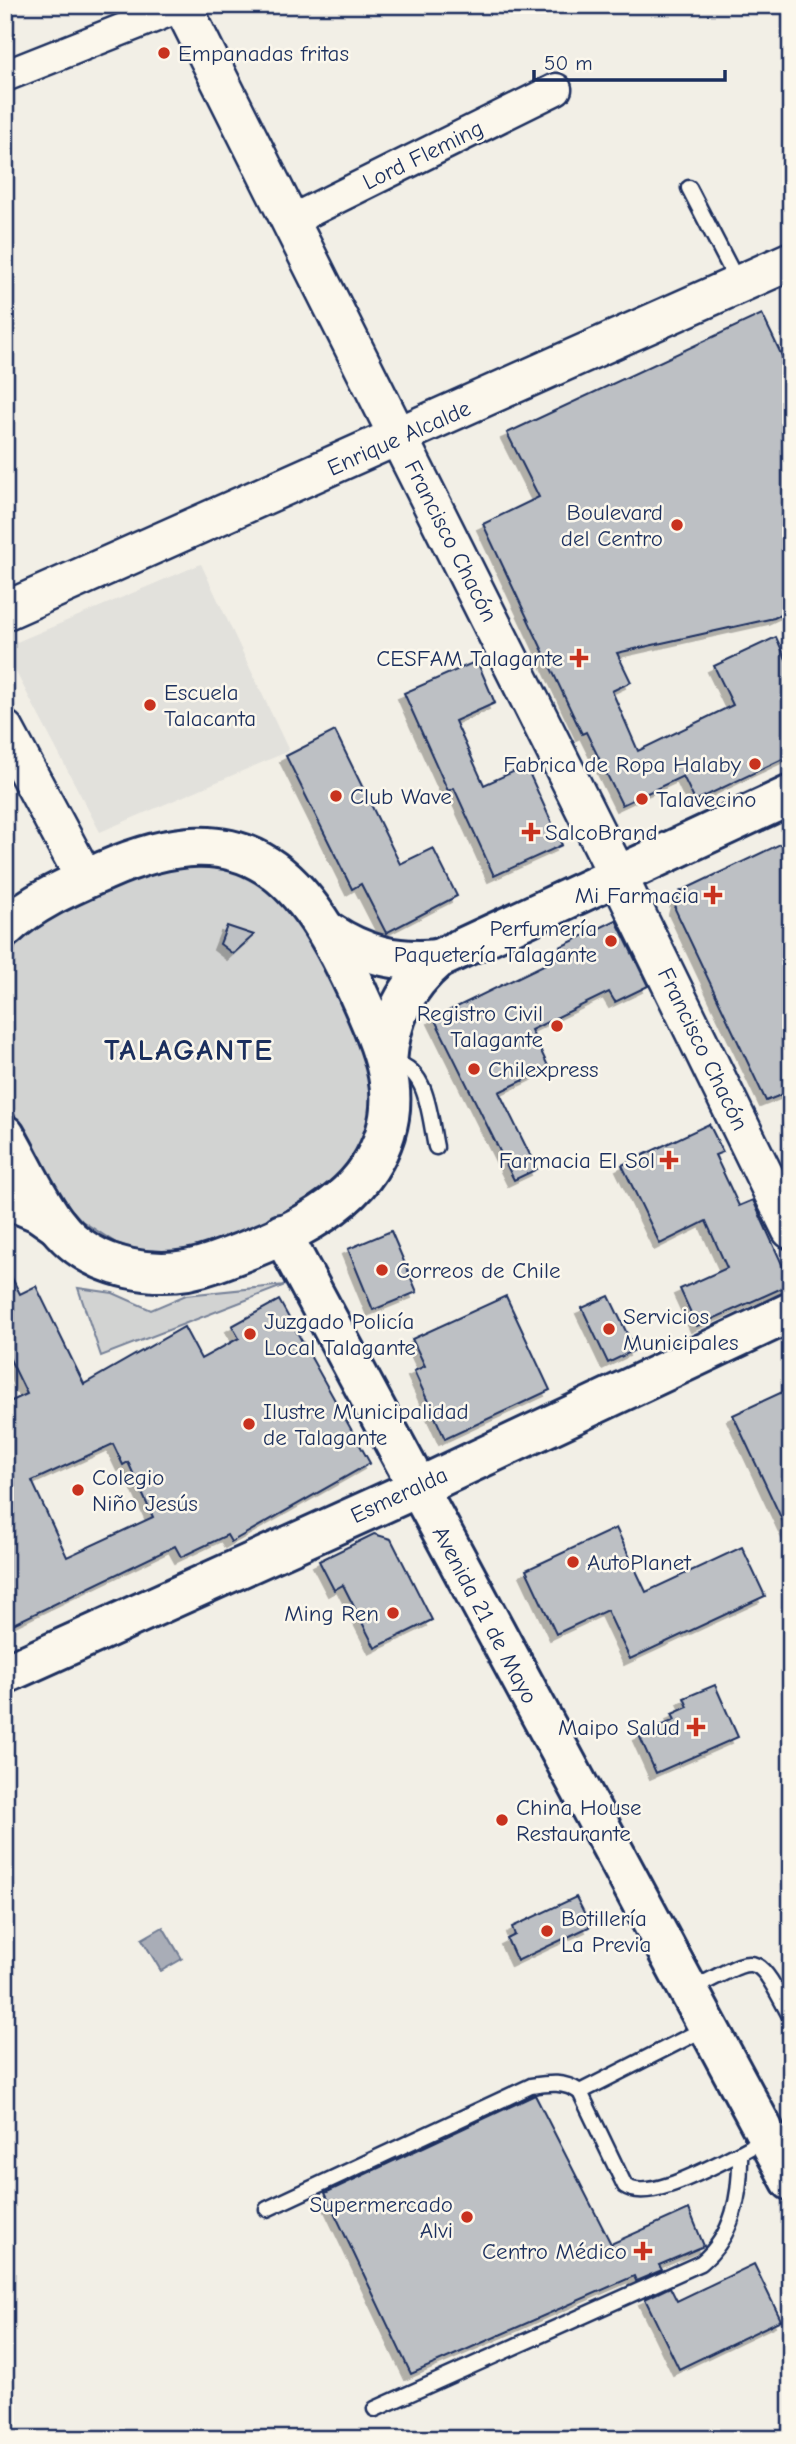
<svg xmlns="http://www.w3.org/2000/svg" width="796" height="2444" viewBox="0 0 796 2444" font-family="'Comic Neue',sans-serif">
  <defs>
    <filter id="shadow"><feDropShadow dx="-6" dy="6" stdDeviation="0" flood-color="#0004"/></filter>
  </defs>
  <rect width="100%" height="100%" fill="#f2efe6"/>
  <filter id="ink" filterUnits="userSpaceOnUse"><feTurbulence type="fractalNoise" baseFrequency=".0143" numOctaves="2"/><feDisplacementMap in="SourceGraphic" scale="14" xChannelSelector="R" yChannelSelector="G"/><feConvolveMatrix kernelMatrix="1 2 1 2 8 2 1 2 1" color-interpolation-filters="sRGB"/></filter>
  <g filter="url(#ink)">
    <polygon fill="#e2e1dc" points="201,564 289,751 100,832 9,659 12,644"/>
    <g fill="#d2d3d2" stroke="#768198" stroke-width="2">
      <polygon points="208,863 268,883 322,945 369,1065 372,1104 364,1146 340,1178 304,1206 186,1253 147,1252 116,1243 82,1221 63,1200 22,1129 5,1096 5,966 17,944 48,916 132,873"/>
      <polygon points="285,1285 101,1356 78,1288 113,1293 151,1310 186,1295"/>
    </g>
    <polygon fill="#a9adb7" stroke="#707b93" stroke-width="2" points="163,1927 182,1959 161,1971 142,1939"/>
    <g fill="#bdc0c4" stroke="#1b2f5e" stroke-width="2" fill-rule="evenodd" filter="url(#shadow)">
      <polygon points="762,314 791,375 791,610 774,618 617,653 631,682 612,691 638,751 733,705 714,666 776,637 791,670 791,755 695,801 683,776 622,805 586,732 582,734 483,524 539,497 507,433"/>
      <polygon points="477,661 495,703 455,721 484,785 526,766 562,845 494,876 454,788 448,791 404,693"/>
      <polygon points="335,731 400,864 433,848 457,896 386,933 361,884 352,889 286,756"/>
      <polygon points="791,839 791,1091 766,1101 675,909 679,892"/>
      <polygon points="616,920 648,986 615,1002 609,992 531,1030 549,1068 499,1092 537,1169 514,1180 434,1018 564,955 560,947"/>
      <polygon points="227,926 254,935 233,954 220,944"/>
      <polygon points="709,1124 723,1152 715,1155 739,1206 753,1200 791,1284 697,1326 680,1289 727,1268 706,1221 660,1244 622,1165"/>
      <polygon points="391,1231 417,1292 373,1310 348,1249"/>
      <path d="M5,1264L20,1294L36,1286L84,1384L184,1327L201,1359L239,1338L232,1326L279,1300L370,1463L231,1542L227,1535L181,1557L175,1546L5,1628V1404L27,1394L5,1349ZM113,1444L123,1465L128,1462L153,1517L67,1557L32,1481Z"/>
      <polygon points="506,1296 550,1390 445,1439 414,1371 425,1366 412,1339"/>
      <polygon points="609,1296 635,1350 608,1363 582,1308"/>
      <polygon points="791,1388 791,1539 733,1415"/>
      <polygon points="616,1528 646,1592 742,1547 765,1596 630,1659 607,1610 556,1634 526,1570"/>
      <polygon points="374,1534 391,1539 432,1620 375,1648 343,1585 334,1590 319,1561"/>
      <polygon points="715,1685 738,1737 656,1773 639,1735 675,1720 672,1714 688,1707 684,1698"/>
      <polygon points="576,1897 591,1926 517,1961 507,1939 515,1935 512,1927"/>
      <polygon points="535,2095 611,2244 689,2209 704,2246 659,2265 662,2270 636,2281 634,2276 411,2374 325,2193"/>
      <polygon points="754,2264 781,2320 679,2369 645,2299 670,2287 677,2301"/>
    </g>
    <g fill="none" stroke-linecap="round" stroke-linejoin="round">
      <g stroke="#1b2f5e" stroke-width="19">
        <g id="service">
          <polyline points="689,188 738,283"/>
          <path d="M389,1062C429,1065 429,1116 436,1147"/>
          <path d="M690,1990C760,1956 753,1946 791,2018"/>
          <path d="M708,2027L580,2092L625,2186C650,2203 713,2165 740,2153"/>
          <path d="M267,2209L531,2086C550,2083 564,2081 580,2092"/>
          <path d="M375,2409L701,2263C734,2236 741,2194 740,2153L767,2138"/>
        </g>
      </g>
      <g stroke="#1b2f5e" stroke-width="35">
        <g id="minor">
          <polyline points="5,76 184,5"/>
          <polyline points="290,221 556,89"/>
        </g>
      </g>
      <g stroke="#1b2f5e" stroke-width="42">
        <g id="tertiary">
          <polyline points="182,5 618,876 791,1230"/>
          <polyline points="5,611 791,261"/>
          <polyline points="5,730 85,879"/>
        </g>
      </g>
      <g stroke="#1b2f5e" stroke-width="44">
        <polyline id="secondary" points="5,1674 417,1488 791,1312"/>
      </g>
      <g stroke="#1b2f5e" stroke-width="44">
        <g id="primary">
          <path d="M5,928C32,902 70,886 104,871C249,807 306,876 362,1002C388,1060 407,1109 369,1168C337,1218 266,1244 213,1263C161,1282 93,1271 57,1225C37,1199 22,1164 5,1135"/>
          <path d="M329,932C363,955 397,963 438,959"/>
          <path d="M387,1062C390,1019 405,987 438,959L791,795"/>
          <polyline points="5,1198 38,1212 58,1226"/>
          <polyline points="282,1234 791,2181"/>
        </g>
      </g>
      <use href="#service" stroke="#fbf7ec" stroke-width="14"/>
      <use href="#minor" stroke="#fbf7ec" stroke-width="30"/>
      <use href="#tertiary" stroke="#fbf7ec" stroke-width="37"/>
      <use href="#secondary" stroke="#fbf7ec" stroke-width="38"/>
      <use href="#primary" stroke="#fbf7ec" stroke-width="38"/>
    </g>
  </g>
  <g fill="#c8321e" stroke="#fbf7ec" stroke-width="2.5">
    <circle cx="164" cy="53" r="7"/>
    <circle cx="677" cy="525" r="7"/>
    <path d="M575.5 647.5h7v7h7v7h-7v7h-7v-7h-7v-7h7z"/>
    <circle cx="150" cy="705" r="7"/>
    <circle cx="755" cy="764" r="7"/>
    <circle cx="336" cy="796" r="7"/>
    <circle cx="642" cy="799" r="7"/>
    <path d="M527.5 821.5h7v7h7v7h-7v7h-7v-7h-7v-7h7z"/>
    <path d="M709.5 884.5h7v7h7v7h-7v7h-7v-7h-7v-7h7z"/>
    <circle cx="611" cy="941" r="7"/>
    <circle cx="557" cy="1026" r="7"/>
    <circle cx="474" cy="1069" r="7"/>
    <path d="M665.5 1149.5h7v7h7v7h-7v7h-7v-7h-7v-7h7z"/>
    <circle cx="382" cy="1270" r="7"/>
    <circle cx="609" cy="1329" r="7"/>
    <circle cx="250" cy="1334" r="7"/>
    <circle cx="249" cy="1424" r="7"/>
    <circle cx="78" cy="1490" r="7"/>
    <circle cx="573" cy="1562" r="7"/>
    <circle cx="393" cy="1613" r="7"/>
    <path d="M692.5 1716.5h7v7h7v7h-7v7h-7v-7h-7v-7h7z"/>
    <circle cx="502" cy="1820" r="7"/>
    <circle cx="547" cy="1931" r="7"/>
    <circle cx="467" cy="2217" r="7"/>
    <path d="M639.5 2240.5h7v7h7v7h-7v7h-7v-7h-7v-7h7z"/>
  </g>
  <g text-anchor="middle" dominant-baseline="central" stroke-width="5" stroke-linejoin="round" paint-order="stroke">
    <g font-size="23" fill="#1b2f5e" stroke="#fbf7ec" text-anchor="start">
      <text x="178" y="53">Empanadas fritas</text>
      <text x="663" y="512" text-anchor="end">Boulevard<tspan x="663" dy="26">del Centro</tspan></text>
      <text x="563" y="658" text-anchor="end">CESFAM Talagante</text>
      <text x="164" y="692">Escuela<tspan x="164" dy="26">Talacanta</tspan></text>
      <text x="741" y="764" text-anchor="end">Fabrica de Ropa Halaby</text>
      <text x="350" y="796">Club Wave</text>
      <text x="656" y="799">Talavecino</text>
      <text x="545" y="832">SalcoBrand</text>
      <text x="699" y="895" text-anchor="end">Mi Farmacia</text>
      <text x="597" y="928" text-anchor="end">Perfumería<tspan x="597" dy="26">Paquetería Talagante</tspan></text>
      <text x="543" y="1013" text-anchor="end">Registro Civil<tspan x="543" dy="26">Talagante</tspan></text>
      <text x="488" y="1069">Chilexpress</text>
      <text x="655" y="1160" text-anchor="end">Farmacia El Sol</text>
      <text x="396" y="1270">Correos de Chile</text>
      <text x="623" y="1316">Servicios<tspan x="623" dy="26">Municipales</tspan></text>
      <text x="264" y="1321">Juzgado Policía<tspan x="264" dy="26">Local Talagante</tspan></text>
      <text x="263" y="1411">Ilustre Municipalidad<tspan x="263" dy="26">de Talagante</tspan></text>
      <text x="92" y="1477">Colegio<tspan x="92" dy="26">Niño Jesús</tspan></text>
      <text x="587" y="1562">AutoPlanet</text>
      <text x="379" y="1613" text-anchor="end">Ming Ren</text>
      <text x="680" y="1727" text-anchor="end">Maipo Salud</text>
      <text x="516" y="1807">China House<tspan x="516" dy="26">Restaurante</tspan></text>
      <text x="561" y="1918">Botillería<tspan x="561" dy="26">La Previa</tspan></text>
      <text x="453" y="2204" text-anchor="end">Supermercado<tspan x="453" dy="26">Alvi</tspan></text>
      <text x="627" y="2251" text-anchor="end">Centro Médico</text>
    </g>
    <g font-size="23" fill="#1b2f5e" stroke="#fbf7ec">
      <text transform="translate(423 155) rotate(-26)">Lord Fleming</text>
      <text transform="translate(399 438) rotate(-24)">Enrique Alcalde</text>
      <text transform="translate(451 541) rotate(63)">Francisco Chacón</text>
      <text transform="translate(703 1049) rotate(64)">Francisco Chacón</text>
      <text transform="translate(399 1495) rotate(-25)">Esmeralda</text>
      <text transform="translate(485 1615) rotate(62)">Avenida 21 de Mayo</text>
    </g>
    <g font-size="30" font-weight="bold" letter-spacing="2" fill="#1b2f5e" stroke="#fbf7ec">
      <text x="189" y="1050">TALAGANTE</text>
    </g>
  </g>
  <rect width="796" height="2444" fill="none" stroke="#fbf7ec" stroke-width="28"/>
  <rect x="14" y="14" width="768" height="2416" fill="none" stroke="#1b2f5e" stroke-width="2.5" filter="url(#ink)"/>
  <path d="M534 70v10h191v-10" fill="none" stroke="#1b2f5e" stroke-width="3.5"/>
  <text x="544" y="70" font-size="21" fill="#1b2f5e" stroke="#fbf7ec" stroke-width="5" paint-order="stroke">50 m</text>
</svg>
